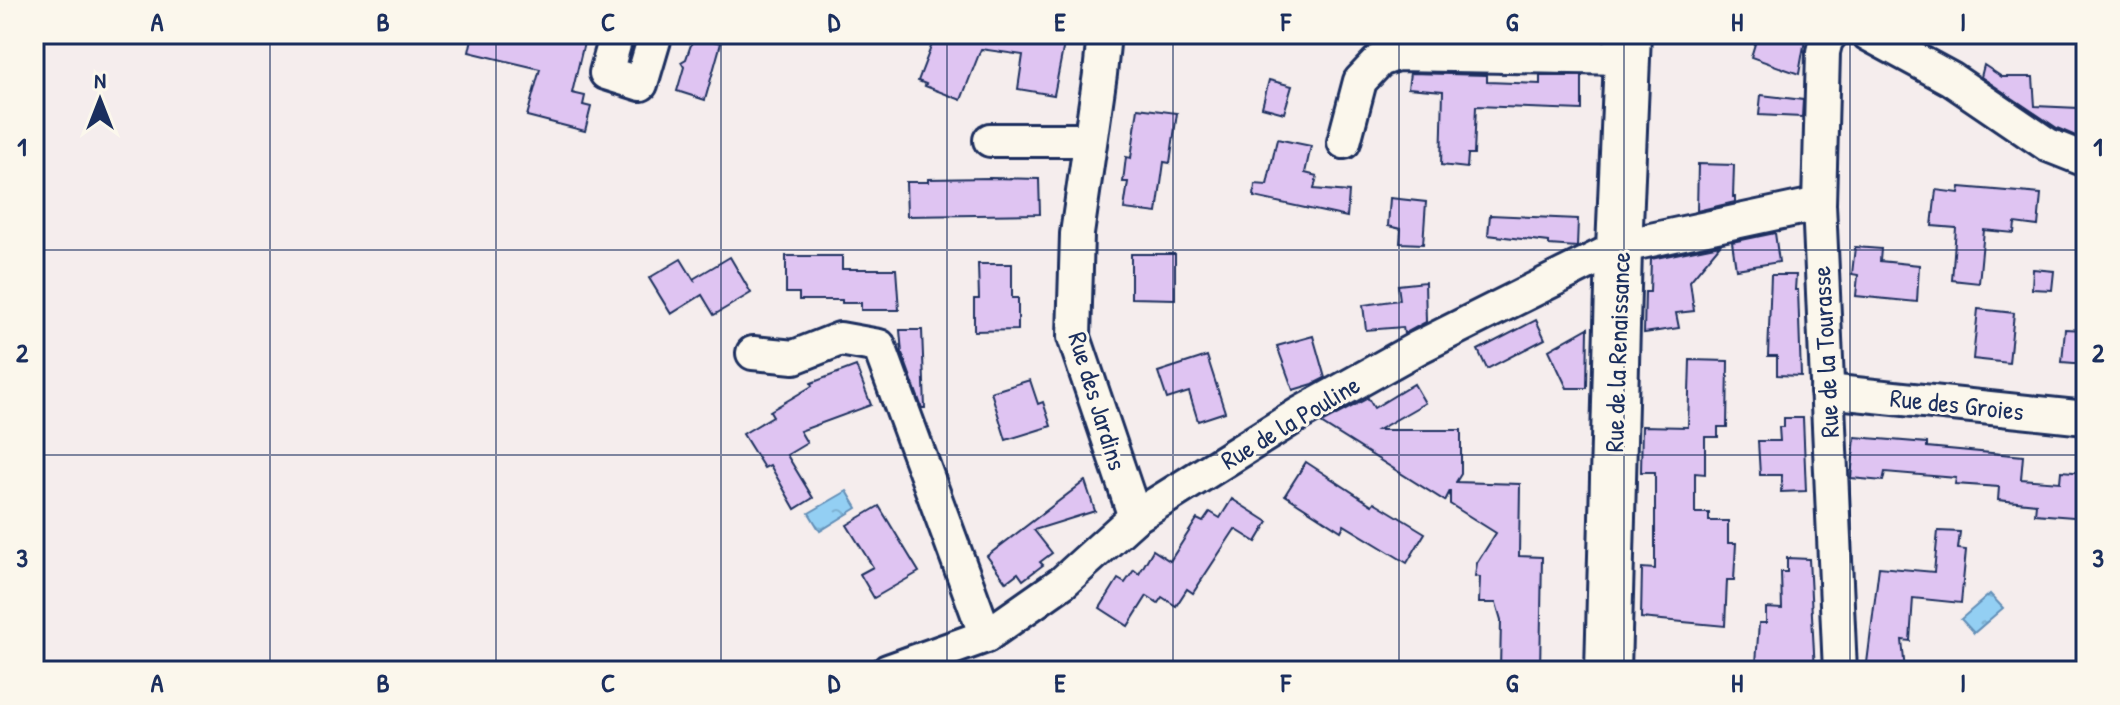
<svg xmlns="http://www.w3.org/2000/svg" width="2120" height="705" viewBox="0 0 2120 705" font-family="'Patrick Hand',sans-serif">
  <defs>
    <pattern id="water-ripples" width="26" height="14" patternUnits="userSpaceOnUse" patternTransform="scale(2)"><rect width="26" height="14" fill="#93cff3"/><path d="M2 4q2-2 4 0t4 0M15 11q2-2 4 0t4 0" fill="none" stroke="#7eb2d3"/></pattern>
  </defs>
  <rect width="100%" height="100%" fill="#f5eded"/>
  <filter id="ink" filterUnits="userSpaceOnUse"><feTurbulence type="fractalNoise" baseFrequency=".0125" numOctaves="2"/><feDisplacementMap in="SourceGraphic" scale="16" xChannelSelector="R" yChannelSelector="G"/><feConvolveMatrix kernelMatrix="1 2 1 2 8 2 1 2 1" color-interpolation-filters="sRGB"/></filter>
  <g filter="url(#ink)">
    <g fill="url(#water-ripples)" stroke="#638fb7" stroke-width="2">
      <polygon points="847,491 857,508 820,531 809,513"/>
      <polygon points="1990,594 2003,608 1974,633 1961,619"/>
    </g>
    <g fill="#dfc4f2" stroke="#1b2f5e" stroke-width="2">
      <polygon points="473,34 586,34 572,93 585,96 583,105 591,107 585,131 527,116 540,69 469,52"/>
      <polygon points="936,34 1053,34 1052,43 1064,44 1054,95 1018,89 1023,55 981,49 961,100 925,86 926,84 918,81"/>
      <polygon points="1758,34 1806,34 1799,74 1751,57"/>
      <polygon points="694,36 721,43 705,100 677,91 684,67 681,62 686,59"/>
      <polygon points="1984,65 2002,77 2033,77 2035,106 2079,108 2078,137 2057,128 1981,77"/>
      <polygon points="1410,73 1487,75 1487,82 1540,84 1540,76 1582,76 1582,110 1476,106 1474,154 1468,154 1467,168 1441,165 1443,91 1408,88"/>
      <polygon points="1269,80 1292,86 1284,113 1262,107"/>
      <polygon points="1761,95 1803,100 1802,117 1759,115"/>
      <polygon points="1138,108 1177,113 1170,163 1164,162 1157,213 1124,209 1128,182 1123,182 1126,157 1131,158"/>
      <polygon points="1277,139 1311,146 1305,173 1317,176 1314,189 1349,192 1347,217 1254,197 1255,184 1267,185"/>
      <polygon points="1698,164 1734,165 1733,197 1735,197 1735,202 1697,211"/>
      <polygon points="990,178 1039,179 1040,214 907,216 906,182 928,182 928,179"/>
      <polygon points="1960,187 2041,194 2038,226 2015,223 2014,233 1984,230 1979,283 1952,280 1956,228 1932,226 1936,190 1959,193"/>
      <polygon points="1390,198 1426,202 1423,244 1400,243 1401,229 1388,226"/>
      <polygon points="1490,215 1578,219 1577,247 1549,245 1549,242 1488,235"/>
      <polygon points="1775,233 1779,262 1736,269 1732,242"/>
      <polygon points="1720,245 1690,281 1694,311 1676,313 1679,328 1644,333 1645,292 1650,292 1651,259"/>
      <polygon points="1855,247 1881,249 1880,261 1919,265 1917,302 1856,296 1858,275 1852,274"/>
      <polygon points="1131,254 1175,254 1175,299 1131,298"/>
      <polygon points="786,256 842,256 842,269 896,269 899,310 861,310 861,303 842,303 842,300 799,300 799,293 786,293"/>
      <polygon points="730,257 751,293 714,315 702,295 671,314 649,278 681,259 695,282 693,279"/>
      <polygon points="978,264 1012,264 1012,298 1018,298 1018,330 974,331 974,299 979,299"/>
      <polygon points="2033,269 2054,271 2052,290 2032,289"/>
      <polygon points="1771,275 1796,275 1795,290 1798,290 1801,376 1777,375 1777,356 1768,356"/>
      <polygon points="1425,282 1426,322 1404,334 1403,327 1366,330 1363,305 1400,300 1398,285"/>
      <polygon points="1978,309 2014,313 2009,363 1973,359"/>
      <polygon points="1536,320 1545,339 1487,369 1478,350"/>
      <polygon points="1588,328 1587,388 1567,388 1549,350"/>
      <polygon points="2065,329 2086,330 2086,364 2062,362"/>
      <polygon points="900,330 922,330 925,408 922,408 902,353"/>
      <polygon points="1313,336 1325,378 1313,384 1293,390 1277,346"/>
      <polygon points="1207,356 1225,412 1198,421 1189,392 1167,399 1158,372"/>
      <polygon points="1690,360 1728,361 1727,427 1718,427 1718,437 1705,437 1705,474 1695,473 1695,513 1709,513 1709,521 1728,521 1728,543 1736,543 1734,580 1727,580 1725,626 1641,618 1642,568 1655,569 1655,472 1641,472 1642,426 1688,427"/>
      <polygon points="856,366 871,405 800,431 807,443 787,455 813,498 795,509 770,465 764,468 743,434 773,416 770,411 812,386 811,383"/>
      <polygon points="1030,380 1038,404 1043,402 1051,426 1006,440 991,392"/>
      <polygon points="1414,384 1425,403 1378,430 1461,430 1461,474 1456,482 1520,484 1519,556 1542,557 1540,671 1500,671 1501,620 1496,603 1479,603 1480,577 1475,576 1477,563 1496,533 1450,504 1450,491 1445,501 1321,423 1368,398 1374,408"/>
      <polygon points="1784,418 1803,418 1806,491 1781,492 1782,475 1760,475 1758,441 1780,441 1779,427 1784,427"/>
      <polygon points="1855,437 1927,443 1927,447 2023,456 2021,479 2060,482 2061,471 2086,473 2086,518 2035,514 2036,504 1998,500 1999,487 1955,484 1956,478 1885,472 1883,481 1851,478"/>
      <polygon points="1306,462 1372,505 1374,502 1425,533 1407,563 1344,525 1341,531 1285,495"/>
      <polygon points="1085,481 1095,511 1034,530 1052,553 1040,562 1043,565 1023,580 1018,573 1006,582 987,556"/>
      <polygon points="1232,499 1268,522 1256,542 1235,529 1193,593 1187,589 1176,606 1162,597 1158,603 1147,596 1128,626 1100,608 1118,579 1125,583 1134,570 1139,574 1153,550 1170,561 1197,519 1203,522 1210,512 1220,518"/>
      <polygon points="879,506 919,572 874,598 860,574 873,567 847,525"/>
      <polygon points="1938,531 1960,532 1958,549 1966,550 1961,603 1913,598 1910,641 1902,640 1905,671 1866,671 1879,567 1934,572"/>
      <polygon points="1787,558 1809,559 1815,671 1793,671 1793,667 1756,663 1759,623 1766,623 1766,608 1782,609 1781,572 1787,572"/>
    </g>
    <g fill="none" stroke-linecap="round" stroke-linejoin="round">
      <g stroke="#1b2f5e" stroke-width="38">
        <g id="street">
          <polyline points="617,34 606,73 641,84 654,40 652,34"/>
          <polyline points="1104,34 1100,74 1077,234 1074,337 1135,517"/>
          <polyline points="1831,34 1826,40 1823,52 1819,204 1840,671"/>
          <polyline points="1868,34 1951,79 2048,145 2086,160"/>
          <polyline points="990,140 1090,140"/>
          <polyline points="1344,142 1360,81 1380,60 1397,54 1627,58"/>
          <polyline points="753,353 794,357 840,339 879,346 986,636"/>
          <polyline points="1827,391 2086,418"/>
          <polyline points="888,671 986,636 1063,582 1135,517 1299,414 1419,347 1605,254 1632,244 1819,204"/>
        </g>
      </g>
      <g stroke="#1b2f5e" stroke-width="50">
        <polyline id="secondary" points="1608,671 1619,249 1628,34"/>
      </g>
      <use href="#street" stroke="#fbf7ec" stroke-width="32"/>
      <use href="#secondary" stroke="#fbf7ec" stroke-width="44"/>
    </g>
  </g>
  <path fill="none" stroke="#1b2f5e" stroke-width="2" stroke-opacity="0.55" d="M270,34V671M496,34V671M721,34V671M947,34V671M1173,34V671M1399,34V671M1624,34V671M1850,34V671M34,250H2086M34,455H2086"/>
  <g text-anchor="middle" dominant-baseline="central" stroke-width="6" stroke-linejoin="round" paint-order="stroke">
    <g font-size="26" fill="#1b2f5e" stroke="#fbf7ec">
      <text transform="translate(1617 352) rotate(-88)">Rue de la Renaissance</text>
      <text transform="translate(1825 352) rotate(-93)">Rue de la Tourasse</text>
      <text transform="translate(1098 401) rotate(73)">Rue des Jardins</text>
      <text transform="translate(1957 404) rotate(6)">Rue des Groies</text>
      <text transform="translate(1290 422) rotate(-31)">Rue de la Pouline</text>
    </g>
  </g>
  <rect width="2120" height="705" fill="none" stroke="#fbf7ec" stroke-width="88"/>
  <g transform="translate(100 100)" stroke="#fbf7ec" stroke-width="6" paint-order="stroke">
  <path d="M0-6L14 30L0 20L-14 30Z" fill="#1b2f5e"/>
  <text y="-12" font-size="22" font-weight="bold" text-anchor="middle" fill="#1b2f5e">N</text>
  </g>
  <rect x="44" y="44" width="2032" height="617" fill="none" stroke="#1b2f5e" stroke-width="3"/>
  <g font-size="26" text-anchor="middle" font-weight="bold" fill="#1b2f5e">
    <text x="157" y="31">A</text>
    <text x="383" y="31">B</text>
    <text x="608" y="31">C</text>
    <text x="834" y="31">D</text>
    <text x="1060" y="31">E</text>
    <text x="1286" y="31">F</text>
    <text x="1512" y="31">G</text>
    <text x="1737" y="31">H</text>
    <text x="1963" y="31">I</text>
    <text x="22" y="156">1</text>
    <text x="2098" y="156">1</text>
    <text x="22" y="362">2</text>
    <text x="2098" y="362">2</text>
    <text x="22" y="567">3</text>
    <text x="2098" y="567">3</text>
    <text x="157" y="692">A</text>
    <text x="383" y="692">B</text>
    <text x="608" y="692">C</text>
    <text x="834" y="692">D</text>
    <text x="1060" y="692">E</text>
    <text x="1286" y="692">F</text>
    <text x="1512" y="692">G</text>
    <text x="1737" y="692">H</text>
    <text x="1963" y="692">I</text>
  </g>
</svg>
